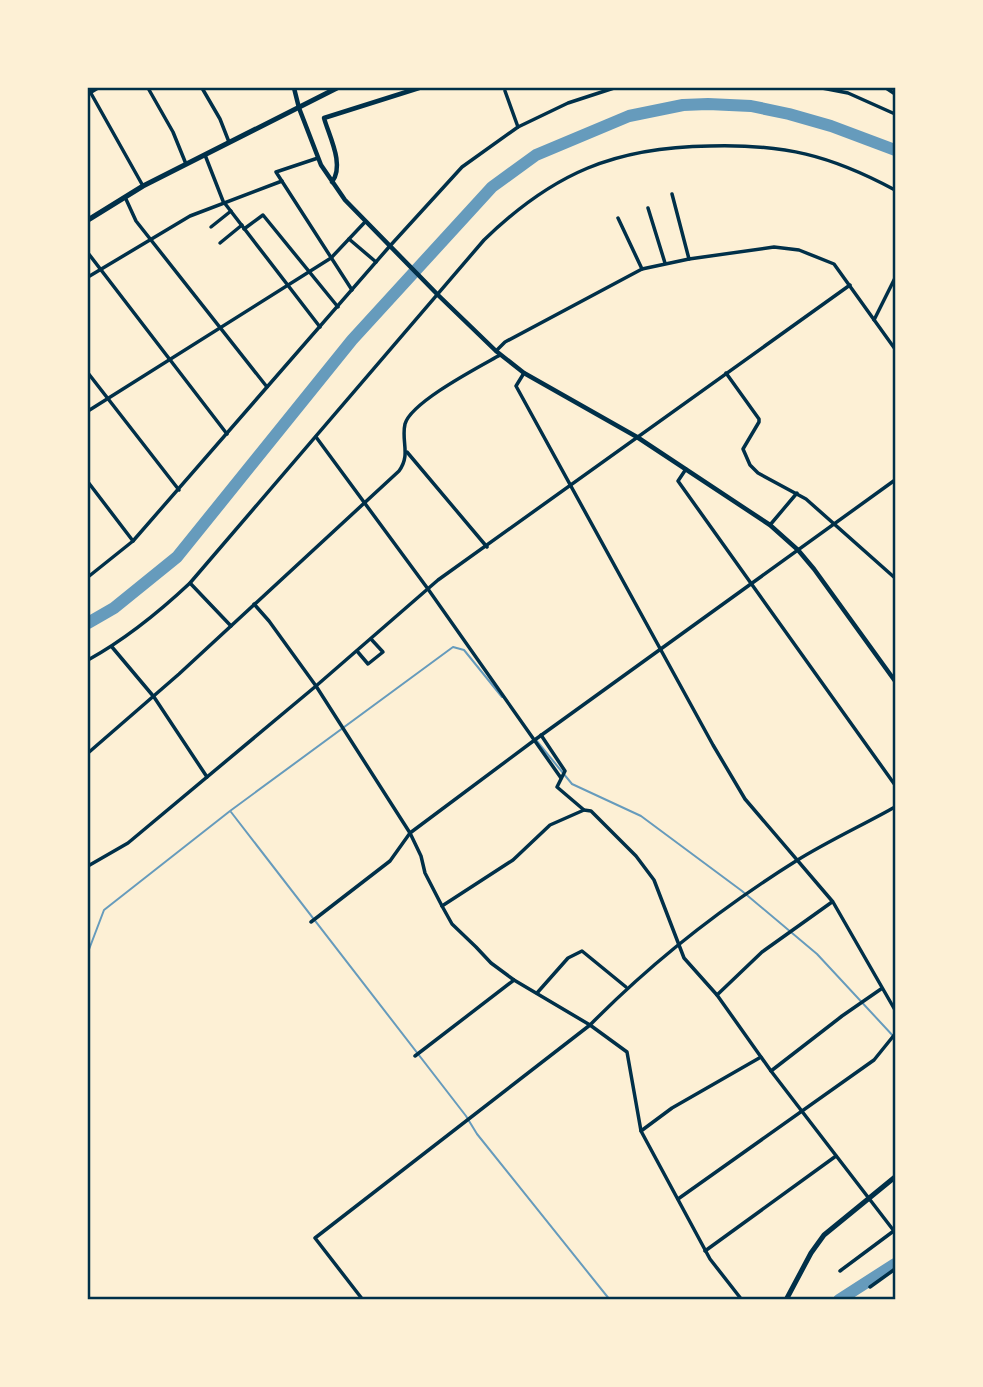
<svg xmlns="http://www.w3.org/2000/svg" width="983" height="1387" viewBox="0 0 983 1387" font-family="Signika,sans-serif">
  <rect width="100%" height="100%" fill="#fdf0d5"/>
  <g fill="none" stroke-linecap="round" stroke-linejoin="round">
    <g stroke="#669bbc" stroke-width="2">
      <polyline points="536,740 572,784 641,816 742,891 817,954 895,1038"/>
      <polyline points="231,812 466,1116 477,1134 610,1300"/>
      <polyline points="88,952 104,910 230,811 453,647 464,650 502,697"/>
    </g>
    <g stroke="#669bbc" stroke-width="12">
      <polyline points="88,623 114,608 177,557 352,340 492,187 536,155 629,116 683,105 708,104 751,106 789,114 831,126 895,150"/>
      <polyline points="839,1300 895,1264"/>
    </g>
    <g stroke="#003049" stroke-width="3.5">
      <polyline points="88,88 143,186"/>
      <polyline points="148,88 173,132 186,164"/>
      <polyline points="202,88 220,119 229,142"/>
      <polyline points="822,88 848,93 895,114"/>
      <polyline points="886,88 895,94"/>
      <polyline points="505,91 518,127"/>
      <polyline points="88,94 98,88"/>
      <polyline points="205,155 223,201 320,327"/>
      <polyline points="318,158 276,172 352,290"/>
      <polyline points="672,194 689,259"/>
      <polyline points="125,197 136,221 267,387"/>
      <polyline points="648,208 665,263"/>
      <polyline points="618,218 642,269"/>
      <polyline points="211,227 231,211"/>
      <polyline points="244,229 263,215 338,307"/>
      <polyline points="349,239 376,262"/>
      <polyline points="220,243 242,225"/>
      <polyline points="88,253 227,434"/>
      <polyline points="88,277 190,216 282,181"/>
      <polyline points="874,320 895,278"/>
      <polyline points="496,351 505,342 642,269 689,259 774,247 799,250 834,264 895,349"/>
      <polyline points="88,373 179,490"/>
      <polyline points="524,373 516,386 713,745 745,799 833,902 895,1010"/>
      <polyline points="726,373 759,419 759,422 743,449 750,465 758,473 806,499 895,578"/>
      <polyline points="88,411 331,258 365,222"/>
      <polyline points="316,437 428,589 561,778"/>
      <polyline points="407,452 487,547"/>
      <polyline points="686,469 678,481 895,785"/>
      <polyline points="88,482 133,541"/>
      <polyline points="770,525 797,493"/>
      <polyline points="88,577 133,541 389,247 462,167 518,127 568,103 614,88"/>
      <polyline points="190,583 231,626"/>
      <polyline points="254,604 269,621 316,686 410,833 421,856 425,873 442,906 452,924 476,947 491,963 514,980 590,1025 627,1052 641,1131 710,1259 742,1300"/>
      <polyline points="112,647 154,697 207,777"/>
      <polyline points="357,651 368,664 383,652 371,639"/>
      <path d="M88,660C126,639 158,613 190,583L484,240C553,173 615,147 710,146C784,144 830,155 895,190"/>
      <polyline points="541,735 565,771 557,787 584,810 591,811 636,856 654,880 684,958 717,995 771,1071 894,1231"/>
      <path d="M88,753L179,674L399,471C411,455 401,441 405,424C411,402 479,367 500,355"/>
      <polyline points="88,866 128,843 316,686 438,580 850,285"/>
      <polyline points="442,906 513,860 550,825 584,810"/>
      <polyline points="311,922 390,861 410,833 536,739 895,480"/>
      <polyline points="537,993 568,958 582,951 626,987"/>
      <polyline points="717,995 762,952 832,902"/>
      <polyline points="415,1056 514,980"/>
      <polyline points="771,1071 842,1016 881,989"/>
      <polyline points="641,1131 672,1108 761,1057"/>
      <polyline points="678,1199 874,1060 895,1034"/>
      <polyline points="705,1251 836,1156"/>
      <polyline points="840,1271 895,1230"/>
      <polyline points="870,1287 895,1269"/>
      <path d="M363,1300L315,1238L590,1025C652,962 721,908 796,861C828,841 863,825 895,807"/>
    </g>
    <g stroke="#003049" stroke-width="4.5">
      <polyline points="294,88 299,108 321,165 345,200 438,295 496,351 524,373 637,437 770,525 798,550 814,569 895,681"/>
      <path d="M332,182C345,165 329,136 324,118L419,88"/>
    </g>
    <polyline stroke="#003049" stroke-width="5" points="786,1300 811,1253 824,1235 895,1177"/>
    <polyline stroke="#003049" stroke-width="5" points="88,220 143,186 337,88"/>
  </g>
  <rect width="983" height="1387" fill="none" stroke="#fdf0d5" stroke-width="178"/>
  <rect x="89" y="89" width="805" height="1209" fill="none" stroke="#003049" stroke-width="2.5"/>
</svg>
